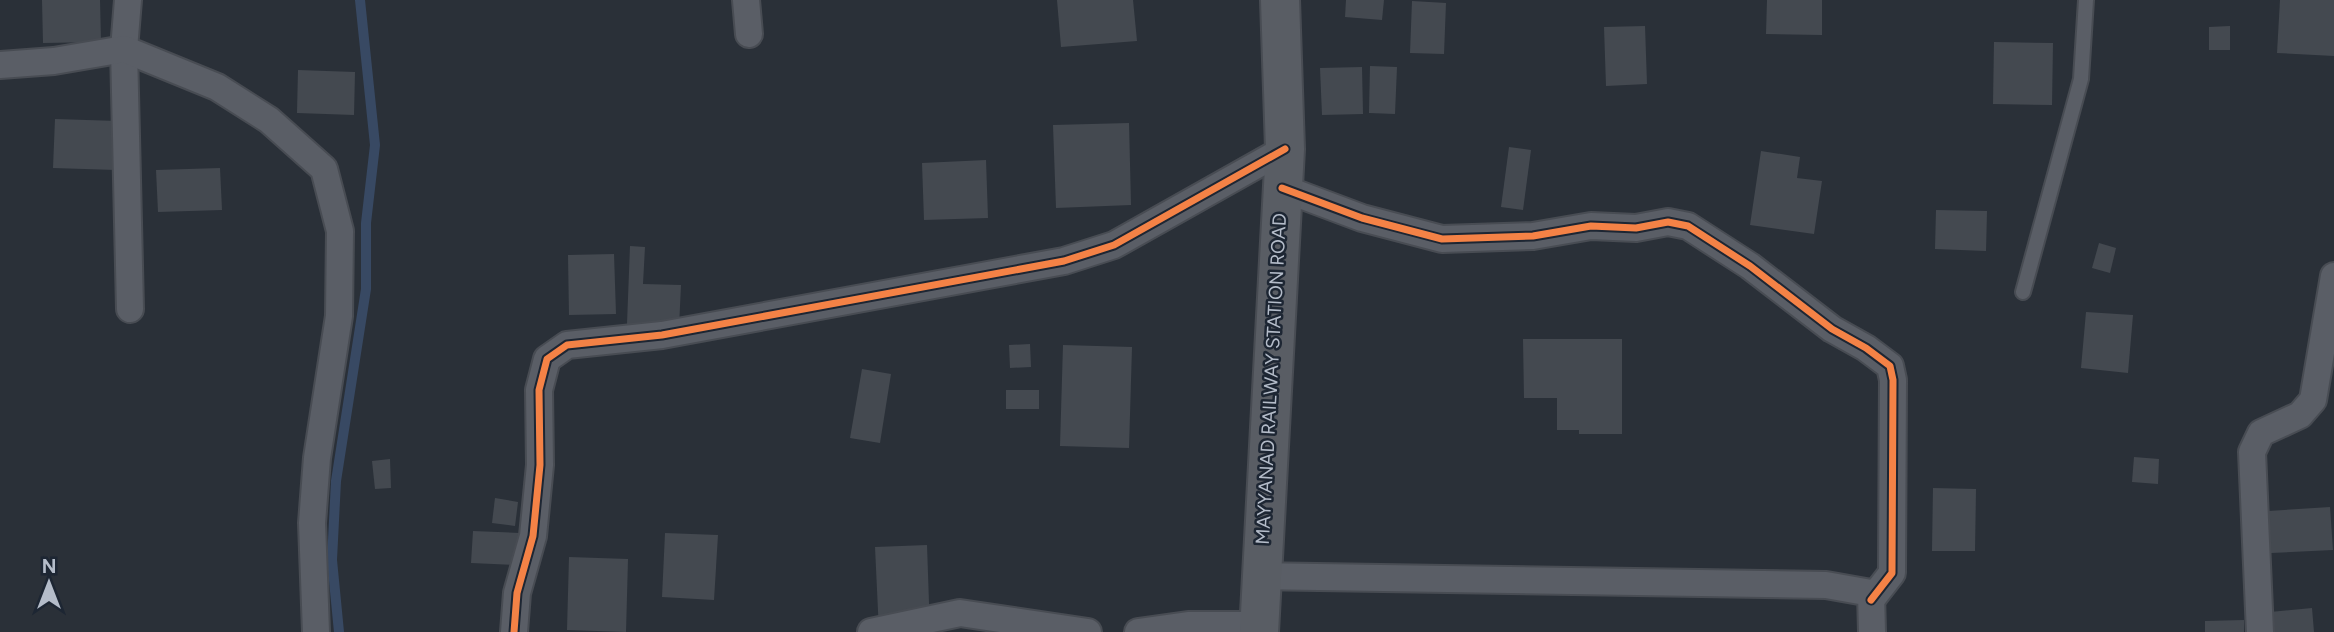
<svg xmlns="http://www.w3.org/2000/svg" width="2334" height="632" viewBox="0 0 2334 632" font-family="Figtree,sans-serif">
  <rect width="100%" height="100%" fill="#2a3038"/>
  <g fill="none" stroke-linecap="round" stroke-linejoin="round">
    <polyline stroke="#384963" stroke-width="10" points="339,632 332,560 336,481 366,289 366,223 375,145 360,0"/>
  </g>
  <g fill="#444950">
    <polygon points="42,0 100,0 101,42 43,43"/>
    <polygon points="1057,0 1133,0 1137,41 1061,47"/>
    <polygon points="1346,0 1384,0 1382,20 1345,17"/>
    <polygon points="1767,0 1822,0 1822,35 1766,34"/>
    <polygon points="2280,0 2334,0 2334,56 2277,53"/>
    <polygon points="1412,1 1446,3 1444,54 1410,53"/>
    <polygon points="1645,26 1647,84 1606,86 1604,27"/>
    <polygon points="2230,26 2230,50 2209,50 2209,27"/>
    <polygon points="1994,42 2053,43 2052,105 1993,104"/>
    <polygon points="1370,66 1397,67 1395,114 1369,113"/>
    <polygon points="1362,67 1363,114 1322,115 1320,68"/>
    <polygon points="298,70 355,72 354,115 297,113"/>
    <polygon points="55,119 118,121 116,170 53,168"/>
    <polygon points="1129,123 1131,205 1056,208 1053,125"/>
    <polygon points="1509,147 1531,150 1523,210 1501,207"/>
    <polygon points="1761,151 1800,157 1797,178 1822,181 1814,234 1750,225"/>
    <polygon points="986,160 988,218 924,220 922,163"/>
    <polygon points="220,168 222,210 158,212 156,170"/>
    <polygon points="1936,210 1987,211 1986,251 1935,249"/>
    <polygon points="2099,243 2116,248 2110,273 2092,268"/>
    <polygon points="630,246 645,247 643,284 681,285 679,327 627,324"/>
    <polygon points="614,254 616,314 569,315 568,255"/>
    <polygon points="2086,312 2133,315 2128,373 2081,368"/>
    <polygon points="1523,339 1622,339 1622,434 1579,434 1579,430 1557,430 1557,398 1524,398"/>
    <polygon points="1030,344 1031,367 1010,368 1009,345"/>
    <polygon points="1063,345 1132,347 1129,448 1060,446"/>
    <polygon points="862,369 891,374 880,443 850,438"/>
    <rect x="1006" y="390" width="33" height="19"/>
    <polygon points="2134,457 2159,459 2158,484 2132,482"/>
    <polygon points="390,459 391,488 375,489 372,461"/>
    <polygon points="1933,488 1976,489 1975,551 1932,551"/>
    <polygon points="495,498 518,502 515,526 492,523"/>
    <polygon points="2330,507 2333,550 2271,553 2268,511"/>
    <polygon points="473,531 520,533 517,565 471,563"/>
    <polygon points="665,533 718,535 714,600 662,597"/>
    <polygon points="927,545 930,632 879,632 875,547"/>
    <polygon points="569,557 628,559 626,632 567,630"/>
    <polygon points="2312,608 2314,632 2262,632 2260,613"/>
    <polygon points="2244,620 2244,632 2205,632 2205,621"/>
  </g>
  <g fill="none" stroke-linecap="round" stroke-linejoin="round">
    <g stroke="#484c53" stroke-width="18">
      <polyline id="service" points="2023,292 2081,79 2086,0"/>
    </g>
    <g stroke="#484c53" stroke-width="30">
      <g id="minor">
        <polyline points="128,0 124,49 130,309"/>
        <polyline points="746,0 749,34"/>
        <polyline points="0,65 54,61 124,49 217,87 269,120 324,169 340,231 339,316 317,458 312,523 316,632"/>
        <polyline points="1282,188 1362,218 1442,239 1533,236 1591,226 1636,228 1668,222 1688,226 1750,266 1832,329 1866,348 1890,366 1893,380 1892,573 1871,600"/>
        <polyline points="1260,576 1826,585 1871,593 1872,632"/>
        <polyline points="514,632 517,593 533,536 540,465 539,390 547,359 567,345 662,335 1064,261 1114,245 1285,149"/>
        <polyline points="871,632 960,613 1088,632"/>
        <polyline points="1138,632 1188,625 1259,625"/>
        <polyline points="2260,632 2252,452 2261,433 2300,415 2313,400 2334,276"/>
      </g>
    </g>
    <g stroke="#484c53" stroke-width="42">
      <polyline id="secondary" points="1259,632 1285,149 1280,0"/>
    </g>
    <use href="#service" stroke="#5a5e66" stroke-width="14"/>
    <use href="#minor" stroke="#5a5e66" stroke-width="26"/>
    <use href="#secondary" stroke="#595d64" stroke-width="38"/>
    <g stroke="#1d2633" stroke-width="11">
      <g id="cycleway">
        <polyline points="1282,188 1362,218 1442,239 1533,236 1591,226 1636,228 1668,222 1688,226 1750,266 1832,329 1866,348 1890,366 1893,380 1892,573 1871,600"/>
        <polyline points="514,632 517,593 533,536 540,465 539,390 547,359 567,345 662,335 1064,261 1114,245 1285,149"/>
      </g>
    </g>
    <use href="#cycleway" stroke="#f48246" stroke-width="7"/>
  </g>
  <g text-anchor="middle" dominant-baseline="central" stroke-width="5" stroke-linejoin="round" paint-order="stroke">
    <g font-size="19" fill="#b4bcc9" stroke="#1d2633">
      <text transform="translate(1271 379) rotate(-87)">MAYYANAD RAILWAY STATION ROAD</text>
    </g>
  </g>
  <g transform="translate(49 583)" stroke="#1d2633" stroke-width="5" paint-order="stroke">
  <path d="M0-5L12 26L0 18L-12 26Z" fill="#b4bcc9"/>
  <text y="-10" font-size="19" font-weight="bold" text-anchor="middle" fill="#b4bcc9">N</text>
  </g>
</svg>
